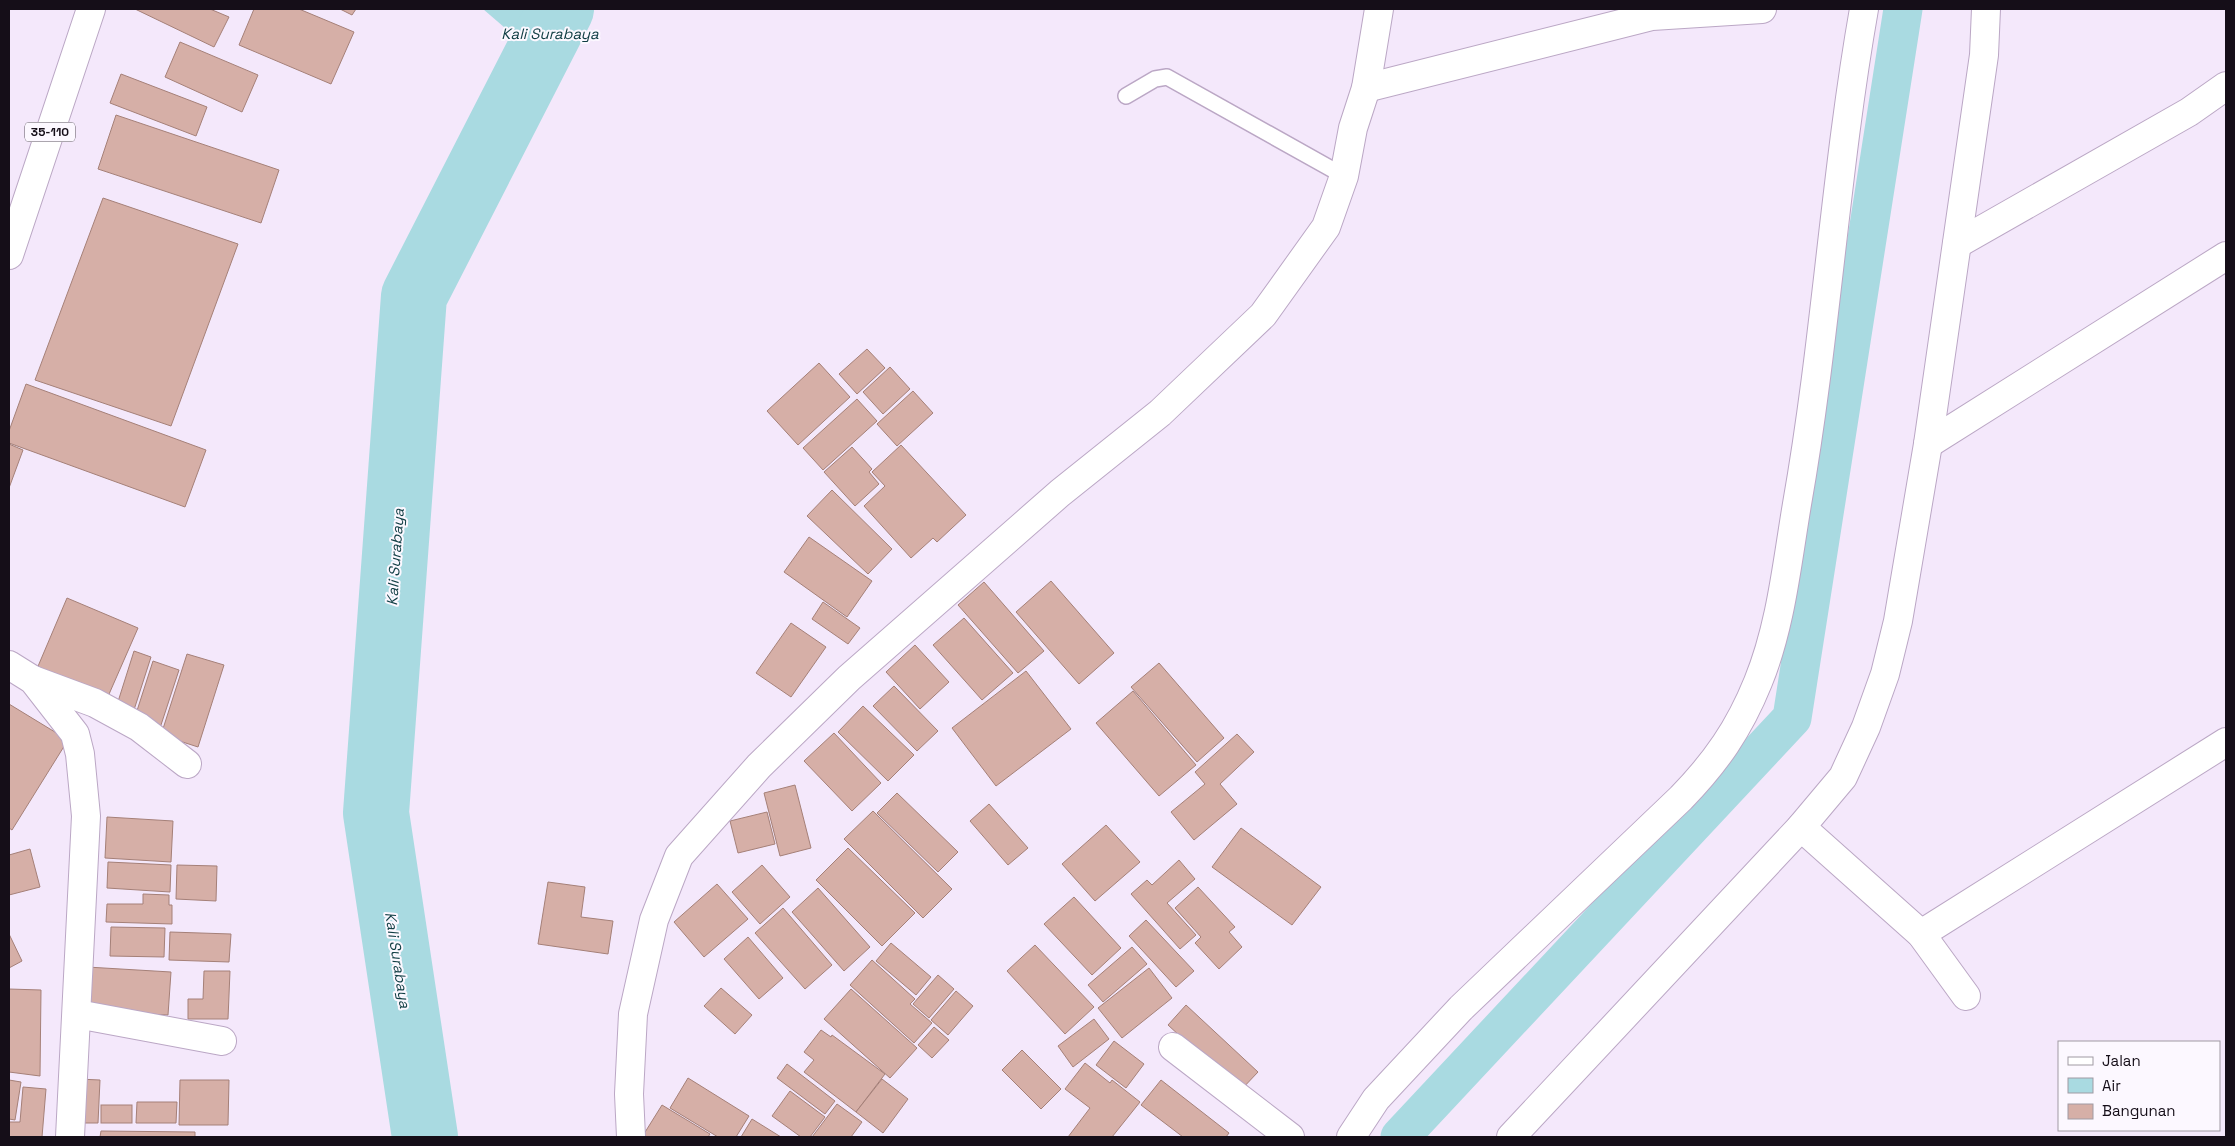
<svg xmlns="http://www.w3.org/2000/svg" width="2235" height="1146" viewBox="0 0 2235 1146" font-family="'Space Grotesk',sans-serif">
  <rect width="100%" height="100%" fill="#f4e8fb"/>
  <polygon fill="#a9dae1" points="483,9 594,9 554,70"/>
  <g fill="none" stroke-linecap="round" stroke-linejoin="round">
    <polyline stroke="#a9dae1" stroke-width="39" points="1400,1137 1792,718 1903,9"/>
    <polyline stroke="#a9dae1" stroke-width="66" points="425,1137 376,813 414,296 561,9"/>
  </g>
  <g fill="#d6afa7" stroke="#a58078">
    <polygon points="135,9 210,9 229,17 214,47"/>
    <polygon points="254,9 299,9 354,32 331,84 239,45"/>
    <polygon points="340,9 356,9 352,15"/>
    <polygon points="180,42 258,75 242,112 165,77"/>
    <polygon points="121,74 207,107 196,136 110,103"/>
    <polygon points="116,115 279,170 261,223 98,169"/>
    <polygon points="103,198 238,244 171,426 35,380"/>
    <polygon points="867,349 885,368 857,394 839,374"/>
    <polygon points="819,363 850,397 798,445 767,411"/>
    <polygon points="890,367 910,389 883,414 863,392"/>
    <polygon points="26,384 206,450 185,507 9,443 9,431"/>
    <polygon points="913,391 933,413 897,446 877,424"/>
    <polygon points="857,399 877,421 823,470 803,448"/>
    <polygon points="9,444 23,450 9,488"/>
    <polygon points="901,445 966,515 937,542 933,538 911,558 864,506 885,486 872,472"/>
    <polygon points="852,447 872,469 869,472 879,484 855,506 824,472"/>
    <polygon points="832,490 892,549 868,574 807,516"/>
    <polygon points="809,537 872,581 847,617 784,572"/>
    <polygon points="1051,581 1114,653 1079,684 1016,612"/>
    <polygon points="984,582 1044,651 1018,673 958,605"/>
    <polygon points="67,598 138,628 106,701 36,671"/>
    <polygon points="823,602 860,628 848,644 812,619"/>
    <polygon points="964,618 1013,673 982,700 933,645"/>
    <polygon points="791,623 826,647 791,697 756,673"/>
    <polygon points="915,645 949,682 920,709 886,672"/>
    <polygon points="134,651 151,657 133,713 116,708"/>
    <polygon points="187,654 224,665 198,747 161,735"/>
    <polygon points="153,661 179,670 160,728 134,720"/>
    <polygon points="1159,663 1224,738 1197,762 1131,687"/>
    <polygon points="1026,671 1071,729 996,786 952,728"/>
    <polygon points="894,686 938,731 917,751 873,706"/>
    <polygon points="1133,691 1196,765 1159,796 1096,723"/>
    <polygon points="9,704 68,740 12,830 9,828"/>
    <polygon points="863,706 914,755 888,781 838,732"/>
    <polygon points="834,733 881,783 852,811 804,761"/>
    <polygon points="1237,734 1254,752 1220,784 1237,804 1194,840 1171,812 1205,784 1195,772"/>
    <polygon points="795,785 811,848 780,856 764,793"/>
    <polygon points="897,793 958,852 938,872 877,813"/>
    <polygon points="989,804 1028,848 1008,865 970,821"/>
    <polygon points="873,811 952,889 923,918 844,839"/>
    <polygon points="767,812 775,844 738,853 730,821"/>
    <polygon points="107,817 173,821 171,862 105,858"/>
    <polygon points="1106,825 1140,862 1095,901 1062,864"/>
    <polygon points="1241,828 1321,887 1292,925 1212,867"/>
    <polygon points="848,848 915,913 882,946 816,880"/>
    <polygon points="30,849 40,887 9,895 9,855"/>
    <polygon points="1179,860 1195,879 1167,903 1196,935 1180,949 1131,894 1147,880 1152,885"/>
    <polygon points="108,862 171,865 170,892 107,888"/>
    <polygon points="177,865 217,866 216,901 176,899"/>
    <polygon points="762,865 790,897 760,924 732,892"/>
    <polygon points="548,882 585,887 581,917 613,921 608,954 538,944"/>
    <polygon points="717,884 748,919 704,957 674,922"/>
    <polygon points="1198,887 1235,927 1229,932 1242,947 1219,969 1195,943 1201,937 1175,908"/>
    <polygon points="818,888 870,947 844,971 792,912"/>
    <polygon points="143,894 169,895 169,905 172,905 172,924 106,922 107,904 143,904"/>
    <polygon points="1074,897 1121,948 1092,975 1044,924"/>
    <polygon points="783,908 832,965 805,989 755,933"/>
    <polygon points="1146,920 1194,971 1176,987 1129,936"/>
    <polygon points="111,927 165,928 164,957 110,956"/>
    <polygon points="170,932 231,934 229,962 169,960"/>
    <polygon points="9,934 22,961 9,968"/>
    <polygon points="748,937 783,978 759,999 724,959"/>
    <polygon points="891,943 931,977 916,995 876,961"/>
    <polygon points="1035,945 1094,1007 1065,1034 1007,971"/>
    <polygon points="1132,947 1147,964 1103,1002 1088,985"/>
    <polygon points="872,960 915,999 910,1004 932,1023 914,1043 850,985"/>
    <polygon points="87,967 171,972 168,1015 84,1011"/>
    <polygon points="1149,968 1172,998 1122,1038 1098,1008"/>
    <polygon points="204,971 230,971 228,1019 188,1019 188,999 203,999"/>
    <polygon points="938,975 954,989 929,1018 913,1004"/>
    <polygon points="721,988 752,1015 735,1034 704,1006"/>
    <polygon points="9,989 41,990 40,1076 9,1072"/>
    <polygon points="851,989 917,1048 890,1078 824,1019"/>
    <polygon points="956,991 973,1006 948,1035 931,1020"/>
    <polygon points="1186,1005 1258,1072 1240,1091 1168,1025"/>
    <polygon points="1094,1019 1109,1039 1073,1067 1058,1046"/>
    <polygon points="934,1027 949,1040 932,1058 918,1045"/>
    <polygon points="821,1030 831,1037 832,1035 885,1074 856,1112 804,1072 814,1060 804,1052"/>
    <polygon points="1114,1041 1144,1064 1126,1088 1096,1065"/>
    <polygon points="1022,1050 1061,1089 1041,1109 1002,1070"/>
    <polygon points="1085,1063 1110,1083 1112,1080 1140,1102 1112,1137 1068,1137 1090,1108 1065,1089"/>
    <polygon points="787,1064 835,1101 825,1114 777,1078"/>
    <polygon points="688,1078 749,1116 736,1137 718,1137 670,1108"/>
    <polygon points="78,1079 100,1080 98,1123 76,1123"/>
    <polygon points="882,1079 908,1099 883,1133 856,1112"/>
    <polygon points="9,1080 21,1082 15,1120 9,1119"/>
    <polygon points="180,1080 229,1080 228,1125 179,1125"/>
    <polygon points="1161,1080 1229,1133 1226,1137 1183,1137 1141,1105"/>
    <polygon points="23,1087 46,1089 42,1137 9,1137 9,1122 20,1122"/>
    <polygon points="790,1091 825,1117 810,1137 801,1137 772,1116"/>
    <polygon points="137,1102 177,1102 176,1123 136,1123"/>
    <polygon points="837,1104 862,1122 851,1137 812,1137"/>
    <rect x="101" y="1105" width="31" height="18"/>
    <polygon points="662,1105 710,1134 708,1137 642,1137"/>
    <polygon points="752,1119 781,1137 741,1137"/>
    <polygon points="101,1131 195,1132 195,1137 100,1137"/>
  </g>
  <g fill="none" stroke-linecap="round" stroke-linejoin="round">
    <g stroke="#bba7c5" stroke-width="18">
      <polyline id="service" points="1126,96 1155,79 1167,77 1344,176"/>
    </g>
    <g stroke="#bba7c5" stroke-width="30">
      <g id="minor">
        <polyline points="1366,88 1652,16 1762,9"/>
        <polyline points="1957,244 2189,112 2226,86"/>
        <polyline points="1928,444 2226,256"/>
        <polyline points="9,665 33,680 75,734 80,754 86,816 70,1137"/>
        <polyline points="33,680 95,703 139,727 187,764"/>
        <polyline points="1801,827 1921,934 1966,996"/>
        <polyline points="1921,934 2226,742"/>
        <polyline points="77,1014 222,1041"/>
        <polyline points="1173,1047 1290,1137"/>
        <polyline points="631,1137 629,1094 633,1014 654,920 679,856 759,766 849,678 1060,493 1160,413 1263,315 1326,227 1344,176 1353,128 1366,88 1379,9"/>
        <path d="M1351,1137L1376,1099L1461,1008L1681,798C1716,762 1739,729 1758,682C1781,626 1787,563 1797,504C1826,340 1835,173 1864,9"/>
        <polyline points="1511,1137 1801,827 1843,777 1866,727 1885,674 1898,621 1928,444 1984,55 1986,9"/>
      </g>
    </g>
    <g stroke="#bba7c5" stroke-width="30">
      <polyline id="primary" points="9,255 91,9"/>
    </g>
    <use href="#service" stroke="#fff" stroke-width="15"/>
    <use href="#minor" stroke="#fff" stroke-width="28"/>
    <use href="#primary" stroke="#fff" stroke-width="28"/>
  </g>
  <g text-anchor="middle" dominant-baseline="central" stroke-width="4" stroke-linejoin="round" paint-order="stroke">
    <rect fill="#fcf8ff" stroke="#5a545d" stroke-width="1" x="25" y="122.5" width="50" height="19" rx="4"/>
    <g font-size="12" font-weight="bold" fill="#150e18">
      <text x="50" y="132">35-110</text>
    </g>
    <g font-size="15" font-style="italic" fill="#0f3d43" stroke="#fcf8ff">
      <text x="550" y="33">Kali Surabaya</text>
      <text transform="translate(395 557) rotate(-86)">Kali Surabaya</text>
      <text transform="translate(398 960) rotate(81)">Kali Surabaya</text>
    </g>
  </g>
  <rect width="2235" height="1146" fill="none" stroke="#150e18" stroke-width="20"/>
  <rect x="2058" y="1041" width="162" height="90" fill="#fcf8ff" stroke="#a09aa3"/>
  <rect x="2068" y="1057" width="25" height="8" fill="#ffffff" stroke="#a09aa3"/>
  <text x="2102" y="1066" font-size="15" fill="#150e18">Jalan</text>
  <rect x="2068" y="1078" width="25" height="15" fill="#a9dae1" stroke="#a09aa3"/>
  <text x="2102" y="1091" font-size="15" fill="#150e18">Air</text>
  <rect x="2068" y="1104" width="25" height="15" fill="#d6afa7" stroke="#a09aa3"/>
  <text x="2102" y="1116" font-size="15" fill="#150e18">Bangunan</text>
</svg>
